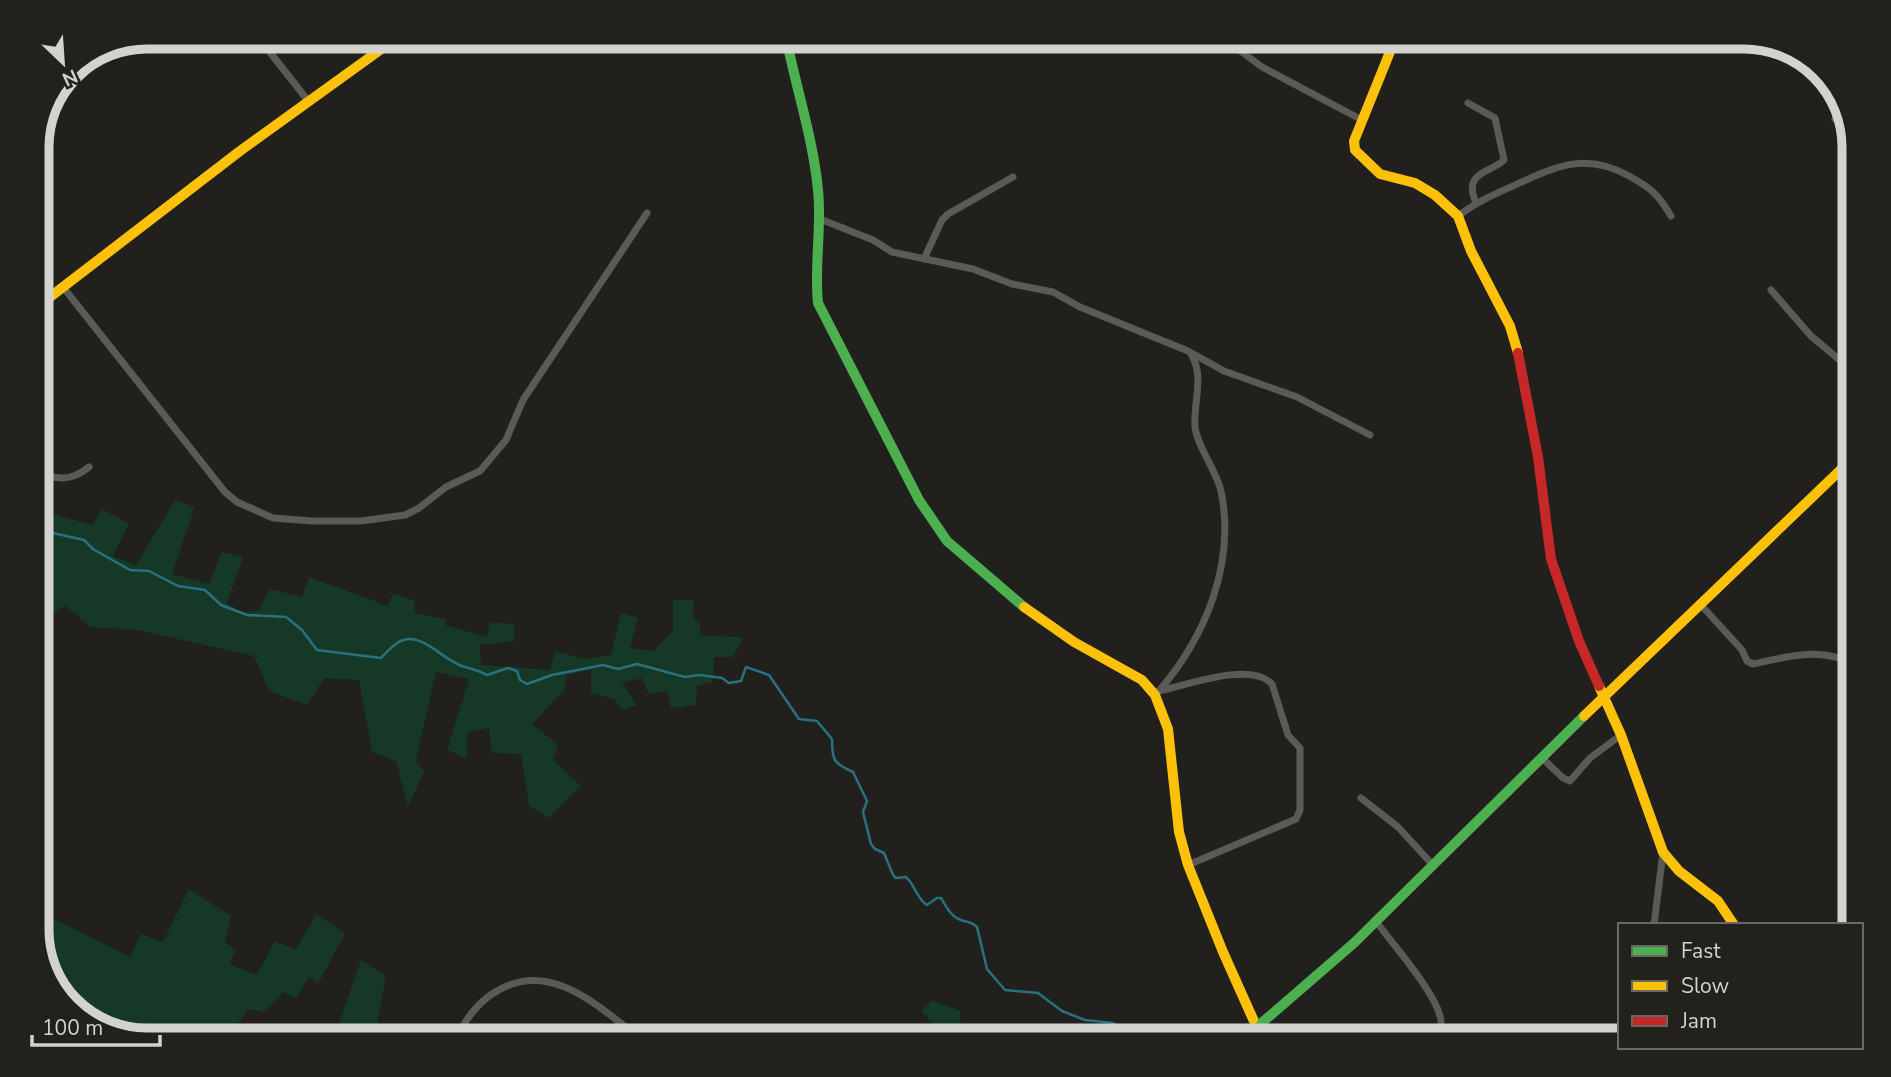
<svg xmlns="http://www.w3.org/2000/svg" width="1891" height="1077" viewBox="0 0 1891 1077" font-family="'Nunito Sans',sans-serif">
  <rect width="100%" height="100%" fill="#21201d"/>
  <g fill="#153827">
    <polygon points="37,497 52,514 92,525 102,509 129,524 113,556 136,565 175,500 195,507 172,574 209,584 222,552 243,557 227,603 243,612 259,610 270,589 302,597 309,577 388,606 393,593 415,601 414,613 445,619 445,625 487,637 490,622 514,624 514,641 480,645 481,665 550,670 555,651 584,659 611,655 621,613 638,618 630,648 654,651 673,631 673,600 694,600 693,618 699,622 701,636 743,637 733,657 714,657 713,682 697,686 696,705 671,708 667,691 649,694 642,678 622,683 637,705 623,710 614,699 591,693 591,670 567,675 564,690 532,724 558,745 553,760 581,786 548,818 529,805 521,754 492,753 489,728 467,732 467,758 447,750 469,679 436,672 416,760 424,771 408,807 396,761 372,752 359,680 324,678 307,705 269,691 254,656 137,630 90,627 65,605 55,613 42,600 37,603"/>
    <polygon points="189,889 231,916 225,943 236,951 229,964 257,975 275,941 295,950 317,914 345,934 318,984 309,976 296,999 283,992 264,1012 248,1009 226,1040 147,1040 92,1026 55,991 37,937 37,929 46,915 130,957 141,934 163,942"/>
    <polygon points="361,960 386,976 374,1040 343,1040 336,1032"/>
    <polygon points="932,1000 960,1011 961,1040 924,1040 923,1038 934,1024 921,1011"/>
  </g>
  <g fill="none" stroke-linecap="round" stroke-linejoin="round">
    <g stroke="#2a717f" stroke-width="2.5">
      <path d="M37,534L53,533L84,540L93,549L130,570L149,571L178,586L205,590L221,605L247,615L286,617L302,630L317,650L381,658C388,651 397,640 408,639C427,638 444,660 462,666C471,669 478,670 487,675L508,668L517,671L520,680L527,684L552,675L603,665L618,669L637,664L685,677L699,675L722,678L729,683L741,681L746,667L769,675L799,719L817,721L832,739C832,760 833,763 853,772L867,801L863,812L871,844L875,849L884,853L893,875L896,878L906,877C915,885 917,899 927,905L937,898H941C946,906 951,917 961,920C968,923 971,921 977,927L987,969L1005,990L1038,993L1062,1011L1085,1020L1113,1023L1138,1040"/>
      <polyline points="1854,690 1845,697 1850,734 1854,738"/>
    </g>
    <g stroke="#5b5a58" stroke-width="7">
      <polyline points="258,37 309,102"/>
      <polyline points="1222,37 1262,67 1362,120"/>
      <polyline points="703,48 712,37"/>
      <path d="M1468,103L1495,118L1504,160C1491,173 1462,171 1476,203"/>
      <polyline points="1835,119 1841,101"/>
      <path d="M1458,216C1476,202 1495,194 1515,185C1557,166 1585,152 1629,176C1651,188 1658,194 1671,216"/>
      <polyline points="820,219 873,240 892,252 973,269 1012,284 1053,292 1080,307 1188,351 1224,371 1297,397 1370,435"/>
      <polyline points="924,259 942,220 948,214 1013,177"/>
      <polyline points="63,287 225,492 237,502 273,518 312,521 361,521 405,515 419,508 446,487 480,471 506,440 523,400 647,213"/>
      <polyline points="1771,290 1811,336 1854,372"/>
      <path d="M37,468C55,483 73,480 89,467"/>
      <path d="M1701,605L1742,650L1747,661L1753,664C1786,657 1824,645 1854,666"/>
      <path d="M1159,691C1187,685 1251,661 1272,684L1288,735L1300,748V810L1296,819L1188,865"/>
      <path d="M1158,692C1205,638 1236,564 1221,491C1216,470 1197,446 1195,427C1193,403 1205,376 1191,354"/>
      <polyline points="1541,757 1563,778 1570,781 1590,758 1621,735"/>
      <polyline points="1361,798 1398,827 1432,864"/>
      <path d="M1375,920C1390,941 1443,1000 1441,1024C1441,1029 1438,1035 1437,1040"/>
      <polyline points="1654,925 1663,852"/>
      <path d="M457,1040C462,1023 477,1004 492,994C548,956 598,1006 642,1040"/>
      <polyline points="668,1040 705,1035 717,1040"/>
      <polyline points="1240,1040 1257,1027"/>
    </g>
    <g stroke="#4caf50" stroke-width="10">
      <path d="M786,37C796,88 813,138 818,190C822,228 814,265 818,303L919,500L947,541L1024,607"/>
      <polyline points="1253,1019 1257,1027 1354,943 1584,716"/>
    </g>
    <g stroke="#ffc107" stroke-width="10">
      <polyline points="1396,37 1354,141 1355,150 1380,174 1415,183 1435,195 1458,216 1471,251 1510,326 1518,353"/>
      <polyline points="37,307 240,151 398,37"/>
      <polyline points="1024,607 1074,642 1142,680 1155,695 1168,729 1179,832 1188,865 1223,952 1253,1019"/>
      <polyline points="1599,686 1621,735 1663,852 1679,871 1718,901 1734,925"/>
      <polyline points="1584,716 1854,457"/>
    </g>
    <polyline stroke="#c62828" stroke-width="10" points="1518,353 1538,457 1551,559 1579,641 1599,686"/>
  </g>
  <path d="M0 0H1891V1077H0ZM147 49H1744A98 98 0 0 1 1842 147V930A98 98 0 0 1 1744 1028H147A98 98 0 0 1 49 930V147A98 98 0 0 1 147 49Z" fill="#22211c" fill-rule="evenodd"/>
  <path fill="none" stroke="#d3d2cf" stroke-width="9" d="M147 49H1744A98 98 0 0 1 1842 147V930A98 98 0 0 1 1744 1028H147A98 98 0 0 1 49 930V147A98 98 0 0 1 147 49Z"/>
  <rect x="1618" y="923" width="245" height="126" fill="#22211c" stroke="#696864" stroke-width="2"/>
  <rect x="1632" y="946" width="35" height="10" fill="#4caf50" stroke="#696864" stroke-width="2"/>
  <text x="1681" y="958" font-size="21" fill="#d3d2cf">Fast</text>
  <rect x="1632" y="981" width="35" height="10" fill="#ffc107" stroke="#696864" stroke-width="2"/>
  <text x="1681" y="993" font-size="21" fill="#d3d2cf">Slow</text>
  <rect x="1632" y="1016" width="35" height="10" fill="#c62828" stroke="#696864" stroke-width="2"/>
  <text x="1681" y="1028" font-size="21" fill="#d3d2cf">Jam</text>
  <g transform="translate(63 63) rotate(155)" stroke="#22211c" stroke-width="5" paint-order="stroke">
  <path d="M0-5L12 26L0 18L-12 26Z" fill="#d3d2cf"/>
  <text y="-10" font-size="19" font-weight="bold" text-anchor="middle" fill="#d3d2cf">N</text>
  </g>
  <path d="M32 1035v10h128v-10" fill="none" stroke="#d3d2cf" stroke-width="3.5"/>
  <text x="42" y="1035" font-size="21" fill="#d3d2cf" stroke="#22211c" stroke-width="5" paint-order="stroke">100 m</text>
</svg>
